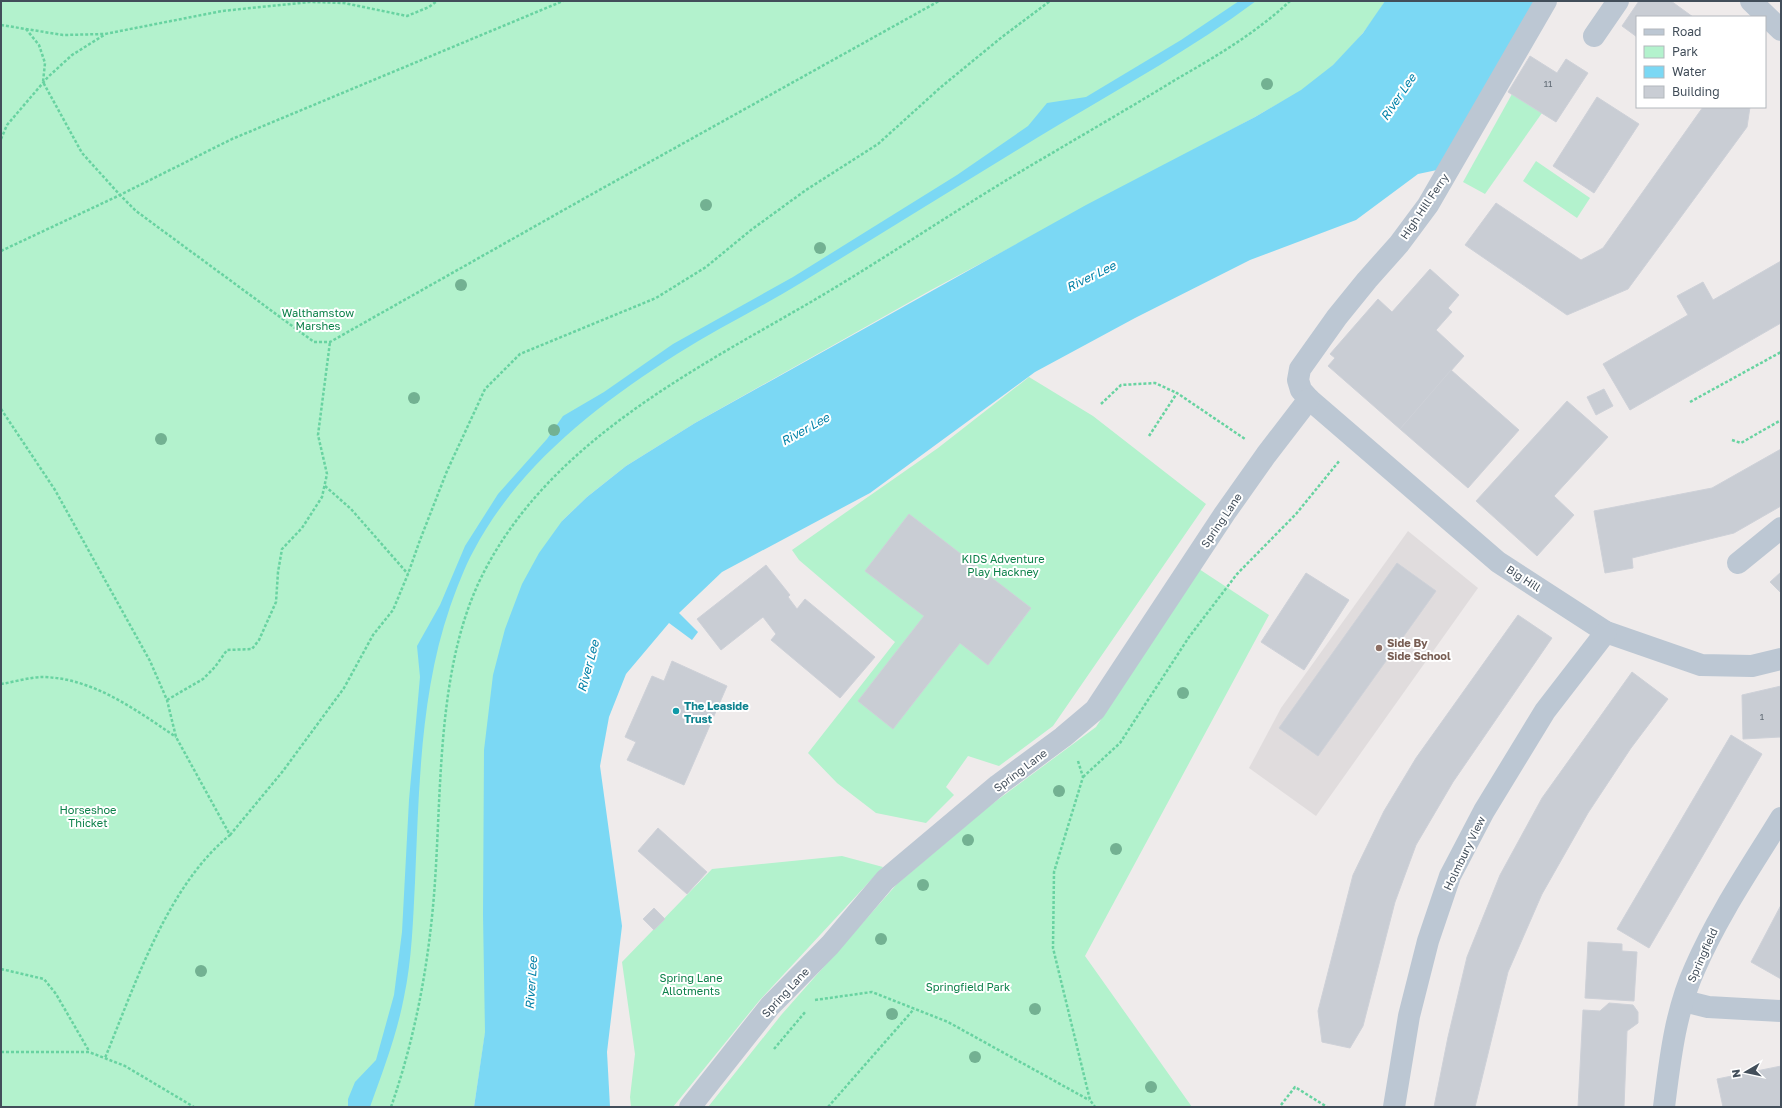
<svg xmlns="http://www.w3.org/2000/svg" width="1782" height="1108" viewBox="0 0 1782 1108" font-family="'Golos Text',sans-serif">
  <rect width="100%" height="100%" fill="#efebeb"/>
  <polygon fill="#e0dcdd" points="1408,531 1478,588 1316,816 1249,768 1281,708"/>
  <g fill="#b3f2cd">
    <path d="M1,1H1385C1365,35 1334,69 1301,91C1286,100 1270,108 1255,117L931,290L695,423L626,466L587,497L562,521L474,1107H1Z"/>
    <polygon points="1512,94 1542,113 1485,194 1463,182"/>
    <polygon points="1536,161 1590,198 1577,218 1523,181"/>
    <polygon points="1029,377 1093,416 1206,504 1053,726 999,766 968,756 946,787 954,795 926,823 876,813 837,783 808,753 895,642 799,560 792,550 938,448"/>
    <polygon points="1199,569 1269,615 1085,956 1192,1107 708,1107 782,1014 897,884 988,807 1096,727"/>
    <polygon points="842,856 883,867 759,1001 673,1107 631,1107 630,1097 635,1054 622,962 712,869"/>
  </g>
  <g fill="#7bd8f4">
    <path d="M1239,1H1256C1194,47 1126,85 1060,124C974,176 889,229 804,281C762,307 718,328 677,354C597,405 519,465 474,550C464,568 457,588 450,607C420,694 419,791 415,882C413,920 412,959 404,997C397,1034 383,1071 370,1107H348V1099L355,1082L376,1060L394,995L402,932L409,800L420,677L417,646L440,605L465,546L498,494L547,439L563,416L604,392L673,344L793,277L957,175L1028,126L1047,103L1086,97L1181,40Z"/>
    <polygon points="1385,1 1534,1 1437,170 1418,174 1356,220 1250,260 1135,318 1035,372 870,493 722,572 679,613 698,632 692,640 669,623 626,674 609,717 600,766 622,926 607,1052 610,1107 474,1107 485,1032 483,915 484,750 493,675 505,629 522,584 539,553 562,521 587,497 626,466 695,423 1086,205 1255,117 1301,90 1333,65 1363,33"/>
  </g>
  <g fill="#c9cdd4" stroke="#ced1d8">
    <polygon points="1639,1 1671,1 1693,17 1637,17 1637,37 1622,26"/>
    <polygon points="1530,56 1557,73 1566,59 1588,73 1556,122 1508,92"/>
    <polygon points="1597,97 1639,124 1594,193 1553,166"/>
    <polygon points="1703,107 1750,107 1747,127 1628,289 1567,315 1465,245 1496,203 1581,260 1603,248"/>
    <polygon points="1781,261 1781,323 1630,410 1603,364 1688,315 1677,296 1703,282 1713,300"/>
    <polygon points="1430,269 1459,295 1448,308 1452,312 1436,330 1464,356 1400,429 1328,366 1335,358 1330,354 1378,299 1392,312"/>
    <polygon points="1451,370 1519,430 1468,488 1400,429"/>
    <polygon points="1604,389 1613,406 1596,415 1587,397"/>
    <polygon points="1567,401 1608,437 1554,496 1574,515 1537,556 1476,501"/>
    <polygon points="1781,449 1781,506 1734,533 1632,558 1633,568 1605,573 1594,511 1712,488"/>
    <polygon points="909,514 1031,608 988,665 960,643 893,729 858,701 924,616 865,571"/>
    <polygon points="1397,563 1436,591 1318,756 1279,728"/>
    <polygon points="766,565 790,595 788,597 797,609 805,599 875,657 840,698 771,640 776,634 763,617 721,650 697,619"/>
    <polygon points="1781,572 1781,593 1770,582"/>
    <polygon points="1306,573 1349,600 1304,670 1261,642"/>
    <polygon points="1518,615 1552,638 1453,782 1416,845 1395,902 1363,1026 1350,1048 1322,1042 1318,1011 1353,875 1384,811 1416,758"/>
    <polygon points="672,661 727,686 684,785 627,760 636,742 625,737 652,676 664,681"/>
    <polygon points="1632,672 1668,699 1631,748 1588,813 1542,894 1508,972 1475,1107 1434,1107 1448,1037 1467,957 1500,875 1542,798"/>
    <polygon points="1781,686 1781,737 1743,739 1742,695"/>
    <polygon points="1731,735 1762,754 1649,948 1617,929"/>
    <polygon points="658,828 707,872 687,894 638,851"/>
    <polygon points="1781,905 1781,979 1751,962"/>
    <polygon points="654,908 665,919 654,930 643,919"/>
    <polygon points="1588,942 1622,944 1622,951 1637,952 1634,1001 1585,998"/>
    <polygon points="1609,1003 1633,1005 1638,1012 1638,1023 1627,1031 1624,1107 1578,1107 1583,1010 1600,1011"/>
    <polygon points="1781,1066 1781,1107 1723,1107 1717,1079"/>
  </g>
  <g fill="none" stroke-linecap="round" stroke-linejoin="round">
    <g stroke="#68d3a1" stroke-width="2.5" stroke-dasharray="3 2" stroke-linecap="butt">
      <polyline points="1,25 63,35 105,34 222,11 310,2 344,3 407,16 429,7 437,1"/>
      <polyline points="26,29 39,45 45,63 43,82 82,153 120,195 136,211 314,342 330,342 585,198 939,1"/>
      <polyline points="1,139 7,125 48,77 72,55 104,35"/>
      <polyline points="1,251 120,195 232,139 563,1"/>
      <polyline points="1690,402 1781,352"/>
      <polyline points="1101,404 1121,385 1155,383 1177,393"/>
      <path d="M1,409L55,490L150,661L167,700L176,737L230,835C167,886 135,985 105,1058"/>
      <polyline points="1149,436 1177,393 1245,439"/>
      <polyline points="1732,440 1741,443 1781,420"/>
      <polyline points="325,486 351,509 408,574"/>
      <path d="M1,684C14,682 30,677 43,677C93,678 136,710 176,737"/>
      <polyline points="167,700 203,679 215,667 227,650 252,649 259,640 276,602 278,572 282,549 302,528 322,497 327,474 318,435 330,342"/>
      <polyline points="1078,761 1083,777 1054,872 1053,948 1090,1100 1095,1107"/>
      <polyline points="1083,777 1120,743 1189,637 1237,574 1296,514 1340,460"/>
      <polyline points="230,835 283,771 344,688 373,635 393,610 408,574 420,540 447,471 485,389 520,354 656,298 706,267 751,230 806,190 878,144 941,87 1002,37 1050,1"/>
      <polyline points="1,969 44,979 56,994 89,1051"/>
      <polyline points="815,1000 872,992 948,1022 1089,1100"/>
      <polyline points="774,1049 806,1011"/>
      <polyline points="1,1052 89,1052 125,1066 194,1107"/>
      <polyline points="1281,1105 1295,1087 1327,1107"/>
      <path d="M391,1107C415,1038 428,968 434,895C442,795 436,674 479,582C542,449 682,376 804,306C885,259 961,206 1042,159C1086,133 1131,107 1175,80C1215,57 1256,33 1290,1"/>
      <polyline points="828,1107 914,1009"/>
    </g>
    <g stroke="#bcc7d3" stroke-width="22">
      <polyline points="1546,1 1428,205 1399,244 1367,280 1337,317 1300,369 1298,380 1301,390 1309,399 1498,562 1606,632 1701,665 1752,666 1781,659"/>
      <polyline points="1751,1 1781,30"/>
      <polyline points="1594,36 1618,1"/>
      <polyline points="1738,563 1781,528"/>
      <polyline points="1684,1001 1708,1007 1781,1011"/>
      <polyline points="690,1107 770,1006 830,945 885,880 998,785 1063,737 1095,710 1225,513 1266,455 1309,399"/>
      <polyline points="1394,1107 1409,1016 1428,941 1450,876 1484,811 1545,711 1606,632"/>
      <path d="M1664,1107C1670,1060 1675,1012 1695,968C1718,915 1751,867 1781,818"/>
    </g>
  </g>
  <g fill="#73b192">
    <circle cx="1267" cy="84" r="6"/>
    <circle cx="706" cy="205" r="6"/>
    <circle cx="820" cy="248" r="6"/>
    <circle cx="461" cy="285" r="6"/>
    <circle cx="414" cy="398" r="6"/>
    <circle cx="554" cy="430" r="6"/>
    <circle cx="161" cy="439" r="6"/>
    <circle cx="1183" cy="693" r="6"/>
    <circle cx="1059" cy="791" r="6"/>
    <circle cx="968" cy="840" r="6"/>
    <circle cx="1116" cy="849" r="6"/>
    <circle cx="923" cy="885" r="6"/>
    <circle cx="881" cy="939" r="6"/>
    <circle cx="201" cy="971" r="6"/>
    <circle cx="1035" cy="1009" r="6"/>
    <circle cx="892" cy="1014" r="6"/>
    <circle cx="975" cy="1057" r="6"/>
    <circle cx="1151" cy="1087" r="6"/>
  </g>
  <circle fill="#8d6e63" stroke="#fff" stroke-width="1.5" cx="1379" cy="648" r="4"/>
  <circle fill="#0f9aa8" stroke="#fff" stroke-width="1.5" cx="676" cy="711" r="4"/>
  <g text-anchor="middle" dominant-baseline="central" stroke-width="4" stroke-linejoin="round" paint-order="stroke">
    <g font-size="9" fill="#646e78">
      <text x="1548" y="83">11</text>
      <text x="1762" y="716">1</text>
    </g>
    <g font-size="11" fill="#424e5a" stroke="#fff">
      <text transform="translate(1424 206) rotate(-56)">High Hill Ferry</text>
      <text transform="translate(1221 520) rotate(-56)">Spring Lane</text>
      <text transform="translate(1524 578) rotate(33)">Big Hill</text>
      <text transform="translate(1020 770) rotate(-37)">Spring Lane</text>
      <text transform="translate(1464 853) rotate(-64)">Holmbury View</text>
      <text transform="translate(1702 955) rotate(-66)">Springfield</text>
      <text transform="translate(785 992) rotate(-47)">Spring Lane</text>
    </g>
    <g font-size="11" fill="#0d814a" stroke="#fff">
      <text x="318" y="312">Walthamstow<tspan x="318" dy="13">Marshes</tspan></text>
      <text x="1003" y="558">KIDS Adventure<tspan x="1003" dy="13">Play Hackney</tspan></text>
      <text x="88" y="809">Horseshoe<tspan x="88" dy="13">Thicket</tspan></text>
      <text x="691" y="977">Spring Lane<tspan x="691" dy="13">Allotments</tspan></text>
      <text x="968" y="986">Springfield Park</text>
    </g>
    <g font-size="11" font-weight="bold" fill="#785e54" stroke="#fff" text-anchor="start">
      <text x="1387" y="642">Side By<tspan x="1387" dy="13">Side School</tspan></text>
    </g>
    <g font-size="11" font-weight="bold" fill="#0d838f" stroke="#fff" text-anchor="start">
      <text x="684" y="705">The Leaside<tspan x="684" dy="13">Trust</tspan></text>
    </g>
    <g font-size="12" font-style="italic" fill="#0180a7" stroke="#fff">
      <text transform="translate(1398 97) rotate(-56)">River Lee</text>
      <text transform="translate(1091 276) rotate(-26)">River Lee</text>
      <text transform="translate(805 429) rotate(-29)">River Lee</text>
      <text transform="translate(588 666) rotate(-75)">River Lee</text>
      <text transform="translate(531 983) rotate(-86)">River Lee</text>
    </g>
  </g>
  <rect width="1782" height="1108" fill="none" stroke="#424e5a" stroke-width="4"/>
  <rect x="1636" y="16" width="130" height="92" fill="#ffffff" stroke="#b3b8bd"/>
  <rect x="1644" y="29" width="20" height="6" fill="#bcc7d3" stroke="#b3b8bd"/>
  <text x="1672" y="36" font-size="12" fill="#424e5a">Road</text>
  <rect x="1644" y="46" width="20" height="12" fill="#b3f2cd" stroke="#b3b8bd"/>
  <text x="1672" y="56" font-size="12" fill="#424e5a">Park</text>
  <rect x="1644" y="66" width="20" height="12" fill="#7bd8f4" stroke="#b3b8bd"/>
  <text x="1672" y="76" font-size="12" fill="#424e5a">Water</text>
  <rect x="1644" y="86" width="20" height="12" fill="#c9cdd4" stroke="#b3b8bd"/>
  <text x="1672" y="96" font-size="12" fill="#424e5a">Building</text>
  <g transform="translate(1746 1072) rotate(261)" stroke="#ffffff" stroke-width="3" paint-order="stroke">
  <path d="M0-3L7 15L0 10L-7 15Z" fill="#424e5a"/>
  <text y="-6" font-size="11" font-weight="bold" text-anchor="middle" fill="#424e5a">N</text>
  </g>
</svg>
